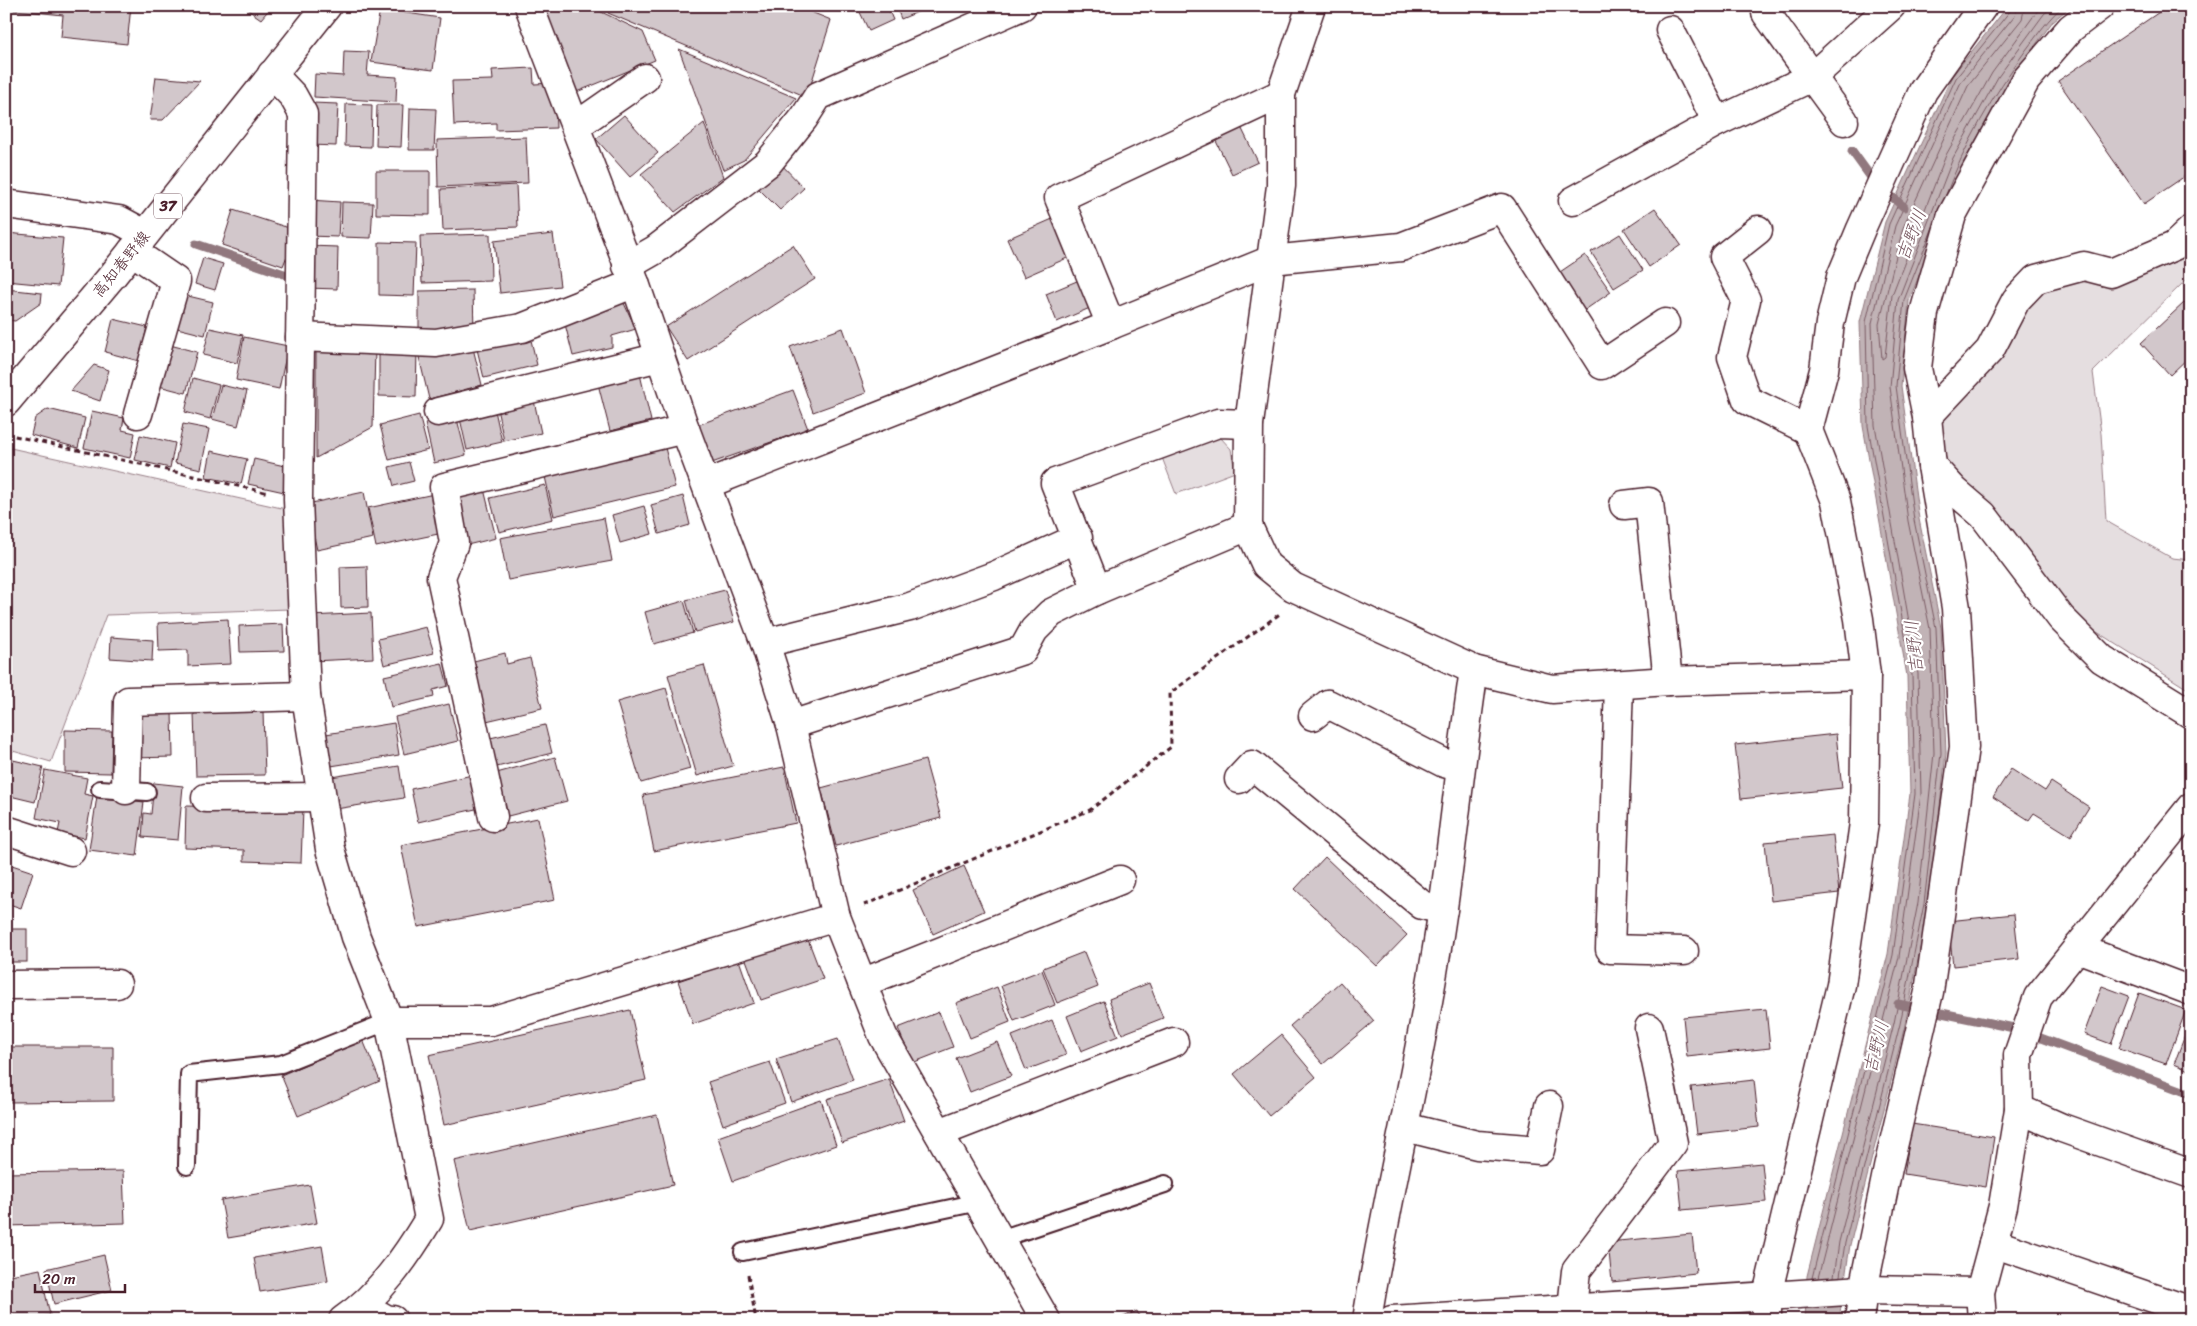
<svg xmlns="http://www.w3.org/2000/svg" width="2197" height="1326" viewBox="0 0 2197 1326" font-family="Sriracha,'Klee One',sans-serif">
  <rect width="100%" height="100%" fill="#fff"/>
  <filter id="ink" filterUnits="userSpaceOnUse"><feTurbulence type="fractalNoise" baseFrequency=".02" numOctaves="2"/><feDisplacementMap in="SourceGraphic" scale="10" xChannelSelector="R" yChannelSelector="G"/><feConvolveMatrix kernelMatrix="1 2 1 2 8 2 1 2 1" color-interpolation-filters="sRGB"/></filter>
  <g filter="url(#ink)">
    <g fill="#e5dee0" stroke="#987e86">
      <polygon points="2191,243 2191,275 2093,372 2101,433 2106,521 2172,558 2191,560 2191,691 2081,622 1992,509 1946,460 1941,418 2041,285"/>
      <polygon points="1220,437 1231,449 1235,472 1176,494 1161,455"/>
      <polygon points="6,447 286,509 290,609 106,615 51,762 6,749"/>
    </g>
    <polygon fill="#c1b3b6" stroke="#91787e" points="2008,6 2071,6 2053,21 2008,83 1963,163 1909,301 1901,386 1919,519 1941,628 1946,753 1929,904 1905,1025 1850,1245 1839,1320 1805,1320 1807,1276 1888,954 1910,794 1907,676 1863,426 1860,322 1885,222 1952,76"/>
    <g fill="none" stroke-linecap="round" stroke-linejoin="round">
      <g stroke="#7a5a63" stroke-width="1">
        <polyline points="2025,6 2022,19 1968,86 1903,228 1879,324 1882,359 1885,357 1892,295 1946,155 1992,73 2041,6"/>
        <path d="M1945,197C1965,144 1993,95 2026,50C2038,34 2048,19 2063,6"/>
        <polyline points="1840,1276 1845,1243 1900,1024 1924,904 1941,753 1936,628 1914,520 1896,386 1904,300 1933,227"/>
        <polyline points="1834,1277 1839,1242 1894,1023 1918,903 1934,753 1930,629 1908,521 1890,387 1898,300 1953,158 1998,77 2044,14 2053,6"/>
        <polyline points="1812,1278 1893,955 1915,794 1912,675 1868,426 1866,322 1889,224 1956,78 2010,11 2012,6"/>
        <polyline points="1818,1278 1899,957 1921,794 1918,674 1875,425 1872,323 1895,226 1961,82 2015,15 2018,6"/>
      </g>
      <g stroke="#91787e" stroke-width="9">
        <polyline points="1852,151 1873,180"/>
        <polyline points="1891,196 1904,207"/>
        <polyline points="196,244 290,276"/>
        <polyline points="1898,1004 2014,1028 2191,1094"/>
      </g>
    </g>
    <g fill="#d2c7cb" stroke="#4a1f2b">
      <polygon points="6,6 131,6 127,44 61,37 63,15 6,9"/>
      <polygon points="249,6 272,6 261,19 248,10"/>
      <polygon points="536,6 589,6 643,32 655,60 574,93"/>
      <polygon points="611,6 796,6 831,20 807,97 608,13"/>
      <polygon points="857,6 887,6 893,20 869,31"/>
      <polygon points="896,6 932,6 901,19"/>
      <polygon points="2168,6 2191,8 2191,91 2185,94 2191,102 2191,172 2144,204 2058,81"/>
      <polygon points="380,9 440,18 433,70 371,62"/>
      <polygon points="679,49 796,98 744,160 723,170"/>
      <polygon points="344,51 369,52 367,75 397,77 396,102 314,97 315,74 343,76"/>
      <polygon points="533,68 534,84 554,83 556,128 496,130 496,123 454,125 452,81 493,80 492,70"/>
      <polygon points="156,77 200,81 163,120 150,120"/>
      <polygon points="312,103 338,104 336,146 311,145"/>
      <polygon points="346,104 372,105 371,147 345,146"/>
      <polygon points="377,105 403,105 401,147 376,146"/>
      <polygon points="410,108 436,109 434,150 409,150"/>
      <polygon points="624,115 658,153 630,177 596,139"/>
      <polygon points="704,123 723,177 675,212 641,174"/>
      <polygon points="1240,125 1258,162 1232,174 1214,137"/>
      <polygon points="526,137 528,183 438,187 437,140"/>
      <polygon points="779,162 804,188 780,210 755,185"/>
      <polygon points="376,171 430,171 430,215 376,214"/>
      <polygon points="516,185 518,227 443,230 441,189"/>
      <polygon points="309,200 340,202 338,237 308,236"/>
      <polygon points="342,202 373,203 371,238 341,237"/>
      <polygon points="1655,208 1681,245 1649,267 1624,229"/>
      <polygon points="233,210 289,228 288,253 283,266 222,245"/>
      <polygon points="1057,217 1074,255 1024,277 1007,239"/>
      <polygon points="6,233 63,238 58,286 6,281"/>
      <polygon points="490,234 491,281 422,283 420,236"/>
      <polygon points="553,234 560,286 500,293 494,241"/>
      <polygon points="1620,234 1643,270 1614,288 1591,252"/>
      <polygon points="379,242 416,243 414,296 379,295"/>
      <polygon points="793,245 815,279 688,361 666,327"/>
      <polygon points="308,246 338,247 337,289 307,288"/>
      <polygon points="1585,255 1611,292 1582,312 1557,274"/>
      <polygon points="203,258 223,264 215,290 195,284"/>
      <polygon points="1084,278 1097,305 1057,322 1046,294"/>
      <polygon points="6,289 42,293 41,303 15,321 6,320"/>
      <polygon points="473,290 474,331 419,332 419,291"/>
      <polygon points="184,295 213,302 205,335 177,328"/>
      <polygon points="622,299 636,329 612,336 612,347 573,356 563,316"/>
      <polygon points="2185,302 2191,308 2191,355 2170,375 2141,343"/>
      <polygon points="113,319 147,327 139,361 105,352"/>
      <polygon points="210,328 243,335 237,363 203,355"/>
      <polygon points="843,328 866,393 813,412 790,347"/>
      <polygon points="529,332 537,365 484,378 476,345"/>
      <polygon points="244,337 288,346 279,389 236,380"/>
      <polygon points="166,344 197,352 186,393 155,385"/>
      <polygon points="472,344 482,385 429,399 419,357"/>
      <polygon points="379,349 417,350 416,397 379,396"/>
      <polygon points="316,350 375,350 373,427 316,458"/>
      <polygon points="94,365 109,370 100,401 71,391"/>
      <polygon points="639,370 651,421 610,431 597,380"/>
      <polygon points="193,378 219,385 210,419 185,412"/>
      <polygon points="221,385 247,391 238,426 212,419"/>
      <polygon points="793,390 808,429 709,464 695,426"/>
      <polygon points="533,396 541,433 504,441 496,404"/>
      <polygon points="494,406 502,442 467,450 459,414"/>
      <polygon points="48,409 85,418 78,448 31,435 35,418"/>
      <polygon points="92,411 124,418 122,430 135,433 130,458 84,448"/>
      <polygon points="419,415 428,450 389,460 380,425"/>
      <polygon points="456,415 466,455 434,463 425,423"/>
      <polygon points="183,424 209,429 201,469 175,463"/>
      <polygon points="140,435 175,443 170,468 135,460"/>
      <polygon points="663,440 675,487 554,516 543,468"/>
      <polygon points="211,451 247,459 241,484 206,477"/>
      <polygon points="254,459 289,467 284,492 248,484"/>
      <polygon points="409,462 414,481 394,486 389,467"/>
      <polygon points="545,485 553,519 499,532 490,498"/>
      <polygon points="484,489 496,538 463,546 452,496"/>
      <polygon points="364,492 373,538 317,550 307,504"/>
      <polygon points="434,494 443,533 376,547 368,508"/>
      <polygon points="683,496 690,525 659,534 651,505"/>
      <polygon points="644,506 652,534 620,543 612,515"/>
      <polygon points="604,518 612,561 508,580 500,538"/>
      <polygon points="367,566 368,607 341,608 340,567"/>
      <polygon points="725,590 734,622 695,632 686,600"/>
      <polygon points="684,601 693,633 654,644 645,612"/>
      <polygon points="371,613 373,658 312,661 310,616"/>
      <polygon points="228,619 231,664 188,666 188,650 159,651 158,623"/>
      <polygon points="283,624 284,651 240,652 239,626"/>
      <polygon points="426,627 434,653 384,665 378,639"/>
      <polygon points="111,637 153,640 152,661 110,658"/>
      <polygon points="505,653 507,664 530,658 542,708 482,722 470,672 477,670 474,661"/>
      <polygon points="442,663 448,686 433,690 434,697 391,707 384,676"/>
      <polygon points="704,665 733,766 697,776 668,675"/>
      <polygon points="666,688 690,769 641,783 617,702"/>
      <polygon points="449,704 458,741 404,754 395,717"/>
      <polygon points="172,711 173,757 133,758 133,712"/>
      <polygon points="263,712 265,775 196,776 194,713"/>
      <polygon points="394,723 399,755 331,766 326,734"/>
      <polygon points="545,725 552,753 493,768 486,739"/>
      <polygon points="65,730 112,731 111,773 65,772"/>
      <polygon points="1836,734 1842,788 1741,799 1735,745"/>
      <polygon points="555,757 567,801 504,817 493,774"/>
      <polygon points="9,759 43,767 35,802 6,795"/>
      <polygon points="925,760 941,818 836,846 821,788"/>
      <polygon points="399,766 404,798 336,809 331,777"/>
      <polygon points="784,767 796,823 654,851 643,795"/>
      <polygon points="2011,769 2045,791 2051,782 2089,807 2071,836 2034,813 2029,820 1993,797"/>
      <polygon points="45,770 87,778 84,794 93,796 85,838 58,833 60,823 36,818"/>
      <polygon points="472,775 480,808 418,822 411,789"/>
      <polygon points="154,783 183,786 178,840 142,837 144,813 151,814"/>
      <polygon points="97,796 144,802 137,856 89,850"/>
      <polygon points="186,806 303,809 301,863 244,861 244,850 185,848"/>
      <polygon points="538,818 555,900 418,927 401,845"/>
      <polygon points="1833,835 1839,893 1771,901 1765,842"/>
      <polygon points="1325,857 1407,935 1377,966 1295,889"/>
      <polygon points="6,863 33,872 21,908 6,903"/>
      <polygon points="964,866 984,911 933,934 913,890"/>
      <polygon points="2014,914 2019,959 1953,966 1948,921"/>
      <rect x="6" y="929" width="21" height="33"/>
      <polygon points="807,937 823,979 761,1000 745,957"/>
      <polygon points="1084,952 1098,987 1057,1003 1043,968"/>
      <polygon points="739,960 754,1003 693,1024 678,981"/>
      <polygon points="1042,970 1055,1005 1014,1021 1001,986"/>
      <polygon points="1340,982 1374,1021 1323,1064 1290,1026"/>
      <polygon points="1149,983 1163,1018 1122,1034 1109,999"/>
      <polygon points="2102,986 2129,996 2111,1044 2084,1034"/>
      <polygon points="997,987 1010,1022 970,1038 956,1003"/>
      <polygon points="2139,993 2186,1010 2166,1064 2119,1048"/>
      <polygon points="1104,1001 1118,1036 1081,1051 1067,1016"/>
      <polygon points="1766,1009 1770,1048 1687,1057 1683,1017"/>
      <polygon points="630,1010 646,1080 444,1125 429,1055"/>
      <polygon points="939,1012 953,1047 912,1063 898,1028"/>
      <polygon points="1052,1020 1066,1055 1026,1070 1012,1036"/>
      <polygon points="2191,1020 2191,1071 2174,1064"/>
      <polygon points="1281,1035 1316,1077 1269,1116 1234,1074"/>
      <polygon points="838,1039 853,1080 791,1102 776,1059"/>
      <polygon points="363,1040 380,1081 298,1116 281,1075"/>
      <polygon points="997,1042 1011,1076 970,1092 956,1058"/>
      <polygon points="6,1047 113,1047 113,1101 6,1102"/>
      <polygon points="770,1062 785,1103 723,1125 708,1082"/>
      <polygon points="889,1079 904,1121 842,1143 827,1099"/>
      <polygon points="1754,1080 1759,1127 1697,1134 1691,1087"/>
      <polygon points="821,1100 836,1145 733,1181 718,1137"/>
      <polygon points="657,1115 673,1185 470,1231 454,1161"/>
      <polygon points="1912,1124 1994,1137 1986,1187 1904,1174"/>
      <polygon points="1762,1163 1766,1202 1682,1210 1678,1171"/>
      <polygon points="123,1171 125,1223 6,1226 6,1173"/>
      <polygon points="310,1185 317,1223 228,1238 221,1200"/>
      <polygon points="1692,1234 1696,1273 1612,1282 1608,1242"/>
      <polygon points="322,1246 328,1281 260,1292 254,1258"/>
      <polygon points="104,1255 112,1290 54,1304 46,1269"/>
      <polygon points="40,1269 50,1315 29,1320 6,1320 6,1276"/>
      <polygon points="1137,1311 1141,1320 1116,1320"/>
    </g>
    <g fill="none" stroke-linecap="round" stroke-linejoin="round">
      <g stroke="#4a1f2b" stroke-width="20">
        <g id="lane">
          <polyline points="100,789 147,792"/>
          <polyline points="187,1166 189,1074 281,1064 389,1021"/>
          <polyline points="1000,1239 1165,1184"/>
          <polyline points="743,1252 979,1202"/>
        </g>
      </g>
      <g stroke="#4a1f2b" stroke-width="31">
        <g id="street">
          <polyline points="529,6 635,283 685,429 765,643 791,725 836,917 883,1036 1046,1320"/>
          <polyline points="1311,6 1281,94 1281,186 1249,424 1248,526 1266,565 1293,587 1474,670 1552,689 1668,681 1866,675"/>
          <polyline points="1766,13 1812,77 1891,6"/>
          <polyline points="1670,30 1717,122"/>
          <path d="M272,74L293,96L303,114L298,499L306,696L330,849L356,937L389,1021L429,1219C406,1257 380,1295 343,1320"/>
          <polyline points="1281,94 1059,198 1111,325 1271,260 1401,247 1502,208 1602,365 1665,323"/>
          <polyline points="576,126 645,78"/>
          <polyline points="1573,201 1717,122 1812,77 1844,121"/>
          <polyline points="6,204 119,220 145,234"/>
          <polyline points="1758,230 1724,257 1746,300 1732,357 1747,400 1808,430"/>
          <polyline points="132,251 176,281 138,414"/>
          <polyline points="627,266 655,250 768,163 804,118 818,96 1022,6"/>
          <polyline points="300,337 436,343 522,328 635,283"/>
          <polyline points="438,412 660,357"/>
          <polyline points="1927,417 1990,350 2016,300 2036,279 2084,266 2111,273 2174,246 2191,230"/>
          <polyline points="1932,466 1955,491 1983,515 2061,618 2102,659 2191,714"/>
          <polyline points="707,484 1111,325"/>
          <polyline points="1624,505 1649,502 1668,681"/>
          <polyline points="1097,590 1055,483 1218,423 1249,424"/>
          <polyline points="765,643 910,607 994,576 1078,538"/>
          <polyline points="1619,685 1610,949 1684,951"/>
          <polyline points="1313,716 1328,704 1444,763 1459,767"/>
          <polyline points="791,725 1023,650 1034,630 1051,613 1097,590 1248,526"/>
          <polyline points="1239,779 1252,765 1422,905 1443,910"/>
          <polyline points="126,790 128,701 306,696"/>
          <polyline points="206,798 321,797"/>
          <polyline points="493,817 441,577 454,543 444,487 685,429"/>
          <polyline points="6,830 71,851"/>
          <polyline points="2077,948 2191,991"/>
          <polyline points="862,983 1120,880"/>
          <polyline points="6,985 117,984"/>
          <polyline points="389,1021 491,1021 836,917"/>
          <polyline points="2019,1109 2062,1128 2191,1174"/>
          <polyline points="1405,1127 1477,1145 1540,1150 1549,1106"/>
          <polyline points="939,1133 1174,1042"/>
          <polyline points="1993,1243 2191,1311"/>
          <polyline points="363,1306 386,1319 393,1320"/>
          <polyline points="1572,1308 1576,1271 1673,1143 1649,1028"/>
          <path d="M1367,1320C1386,1201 1415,1085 1434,966C1451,868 1459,769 1474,670"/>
          <polyline points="1392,1320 1863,1290 1980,1292"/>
          <polyline points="1767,1320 1767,1295 1841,985 1864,823 1866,675 1859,619 1836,501 1808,430 1824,370 1830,323 1841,277 1861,229 1923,91 1983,6"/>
          <polyline points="1859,1320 1863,1290 1888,1168 1929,992 1964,747 1956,608 1932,466 1927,417 1917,368 1924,313 1952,215 2026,80 2071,28 2100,6"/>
          <polyline points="1982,1320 1980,1292 2003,1206 2019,1109 2018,1055 2038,997 2191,807"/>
        </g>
      </g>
      <g stroke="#4a1f2b" stroke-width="31">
        <polyline id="primary" points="6,402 113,275 327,6"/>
      </g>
      <g stroke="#4a1f2b" stroke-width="3" stroke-dasharray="5 4" stroke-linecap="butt">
        <polyline points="6,434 269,493"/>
        <polyline points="864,905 1090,810 1171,747 1170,693 1281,613"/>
        <polyline points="748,1275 756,1320"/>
      </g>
      <use href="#lane" stroke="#fff" stroke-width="16"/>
      <use href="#street" stroke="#fff" stroke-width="28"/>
      <use href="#primary" stroke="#fff" stroke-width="28"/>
    </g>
  </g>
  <g text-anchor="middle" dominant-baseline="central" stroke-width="4.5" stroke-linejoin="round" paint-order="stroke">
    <rect fill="#fff" stroke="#80626b" stroke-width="1" x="154" y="193.5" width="28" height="25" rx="4"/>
    <g font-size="15" font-weight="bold" fill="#4a1f2b">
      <text x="168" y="206">37</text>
    </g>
    <g font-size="16" fill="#4a1f2b" stroke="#fff">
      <text transform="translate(121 264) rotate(-51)">高知春野線</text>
    </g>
    <g font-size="18" font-style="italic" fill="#74535c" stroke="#fff">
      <text transform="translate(1911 235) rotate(-69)">吉野川</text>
      <text transform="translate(1914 647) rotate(-96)">吉野川</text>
      <text transform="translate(1876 1047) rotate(-76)">吉野川</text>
    </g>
  </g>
  <rect width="2197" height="1326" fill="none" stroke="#fff" stroke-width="25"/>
  <rect x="12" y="12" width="2172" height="1301" fill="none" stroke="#4a1f2b" stroke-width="2" filter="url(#ink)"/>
  <path d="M35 1284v8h90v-8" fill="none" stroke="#4a1f2b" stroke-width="2.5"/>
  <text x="42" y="1284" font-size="15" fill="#4a1f2b" stroke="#ffffff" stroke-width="4" paint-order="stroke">20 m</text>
</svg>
